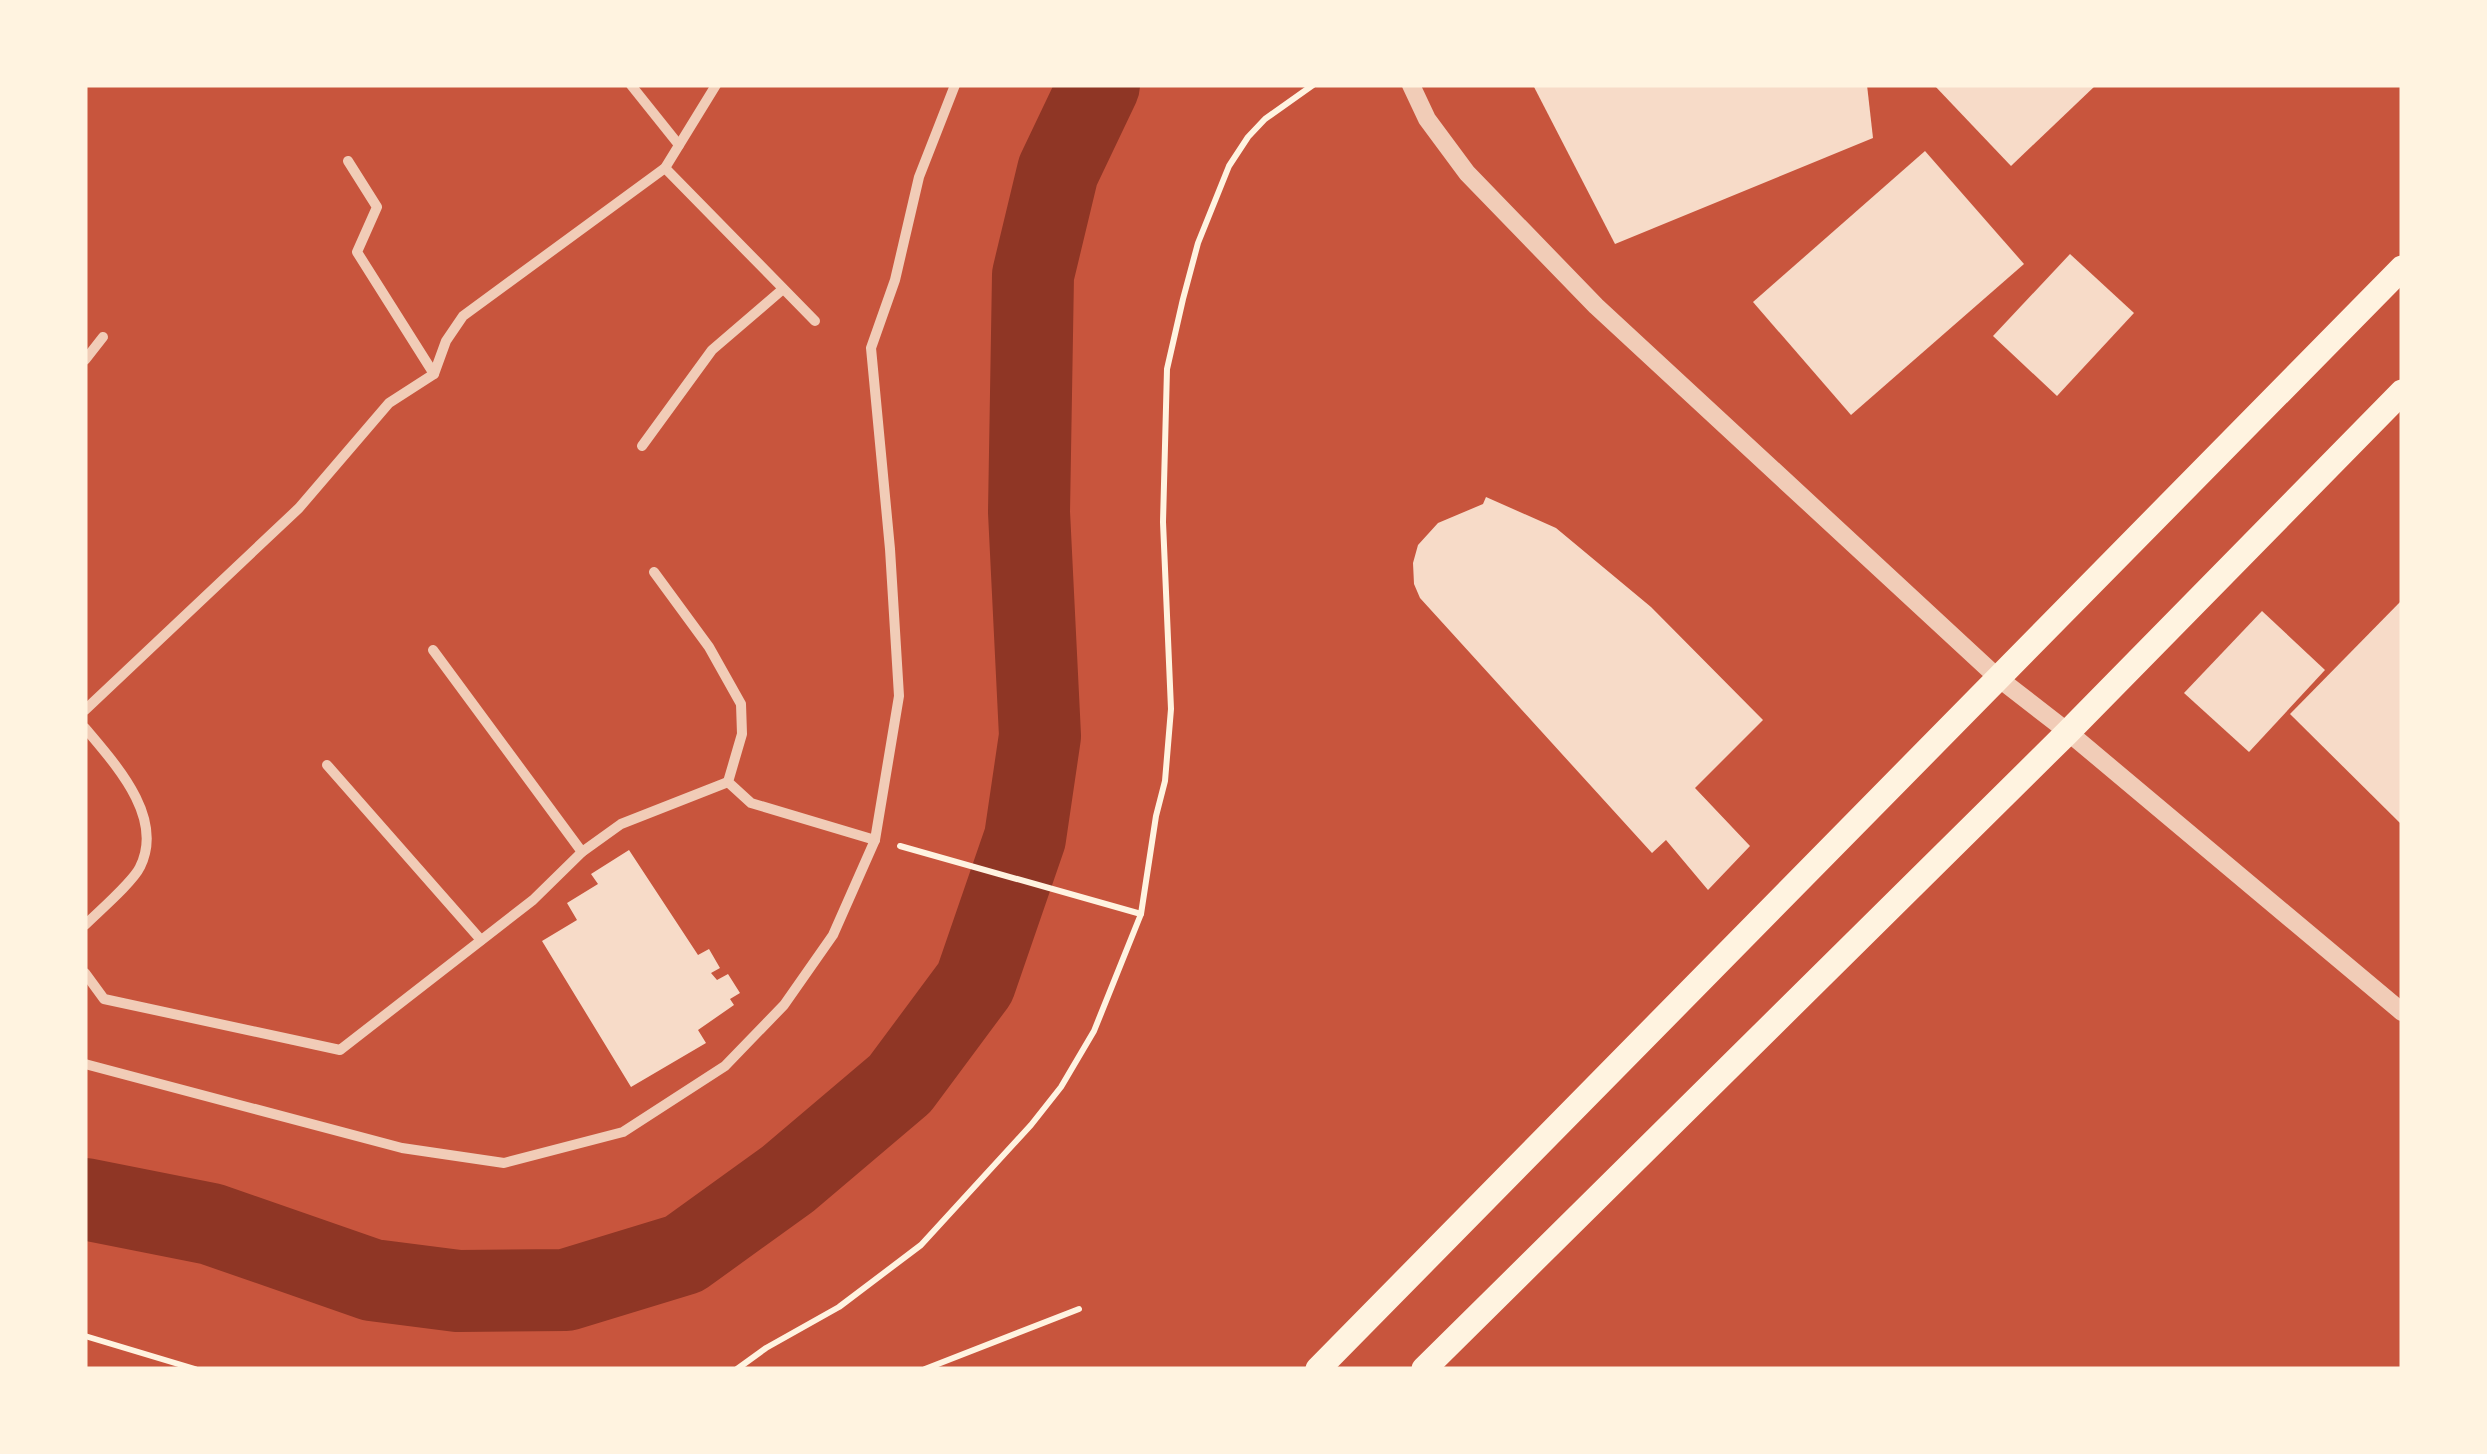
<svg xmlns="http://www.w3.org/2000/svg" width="2487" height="1454" viewBox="0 0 2487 1454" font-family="Barlow,sans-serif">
  <rect width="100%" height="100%" fill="#c8553d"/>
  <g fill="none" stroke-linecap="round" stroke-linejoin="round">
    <polyline stroke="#8f3625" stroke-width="82" points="85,1199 211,1224 372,1280 458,1291 566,1290 684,1254 788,1179 900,1084 975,983 1025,838 1040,736 1029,512 1033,275 1058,171 1099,85"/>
  </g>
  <g fill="#f7dbc8">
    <polygon points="1533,85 1867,85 1873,138 1615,244"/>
    <polygon points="1934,85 2096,85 2011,166"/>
    <polygon points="1925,151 2024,264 1851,415 1753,302"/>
    <polygon points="2070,254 2134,313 2057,396 1993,336"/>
    <polygon points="1486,497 1556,528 1651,607 1763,720 1695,788 1750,846 1708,890 1666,840 1652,853 1420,598 1414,584 1413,563 1418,545 1438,523 1483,504"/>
    <polygon points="2402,600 2402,825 2290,714"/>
    <polygon points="2262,611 2325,670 2249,752 2184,693"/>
    <polygon points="629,850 698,955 709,949 720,968 711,973 717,980 728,974 740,993 730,999 734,1005 698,1030 706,1043 631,1087 542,941 577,920 567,903 598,884 591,874"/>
  </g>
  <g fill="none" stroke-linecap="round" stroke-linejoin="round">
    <g stroke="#fff3e0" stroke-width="6">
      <polyline points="900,846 1141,914"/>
      <polyline points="85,1336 195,1369"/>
      <polyline points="737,1369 766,1348 839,1307 921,1245 1031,1125 1061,1087 1094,1031 1141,914 1156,816 1165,781 1171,709 1163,522 1167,369 1183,299 1198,243 1229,166 1248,137 1265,119 1313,85"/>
      <polyline points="925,1369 1079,1309"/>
    </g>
    <g stroke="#f1ccb7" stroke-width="10">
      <polyline points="631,85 679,145"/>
      <polyline points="348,161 377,207 357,252 434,374"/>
      <polyline points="665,168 815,321"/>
      <polyline points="85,360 103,337"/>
      <polyline points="642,446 712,350 783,289"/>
      <polyline points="654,572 709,647 741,704 742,734 728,782 751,803 875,840"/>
      <polyline points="433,650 582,852"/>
      <polyline points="85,710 299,508 389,403 434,374 446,341 463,316 665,168 716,85"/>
      <path d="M85,728C115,764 165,817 140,867C133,882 98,912 85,925"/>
      <polyline points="327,765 481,940"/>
      <polyline points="85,973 104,999 340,1050 533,900 582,852 621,824 728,782"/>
      <polyline points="85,1064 402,1148 504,1163 623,1132 725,1066 784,1005 833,935 875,840 899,696 890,549 871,348 895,280 919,177 955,85"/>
    </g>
    <polyline stroke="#f1ccb7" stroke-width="18" points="1411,85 1427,119 1467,173 1596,306 1997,677 2068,732 2402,1012"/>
    <g stroke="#fff3e0" stroke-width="25">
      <polyline points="1318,1369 2402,268"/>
      <polyline points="1424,1369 2068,732 2402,392"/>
    </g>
  </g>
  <rect width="2487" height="1454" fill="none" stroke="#fff3e0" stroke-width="175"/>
</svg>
